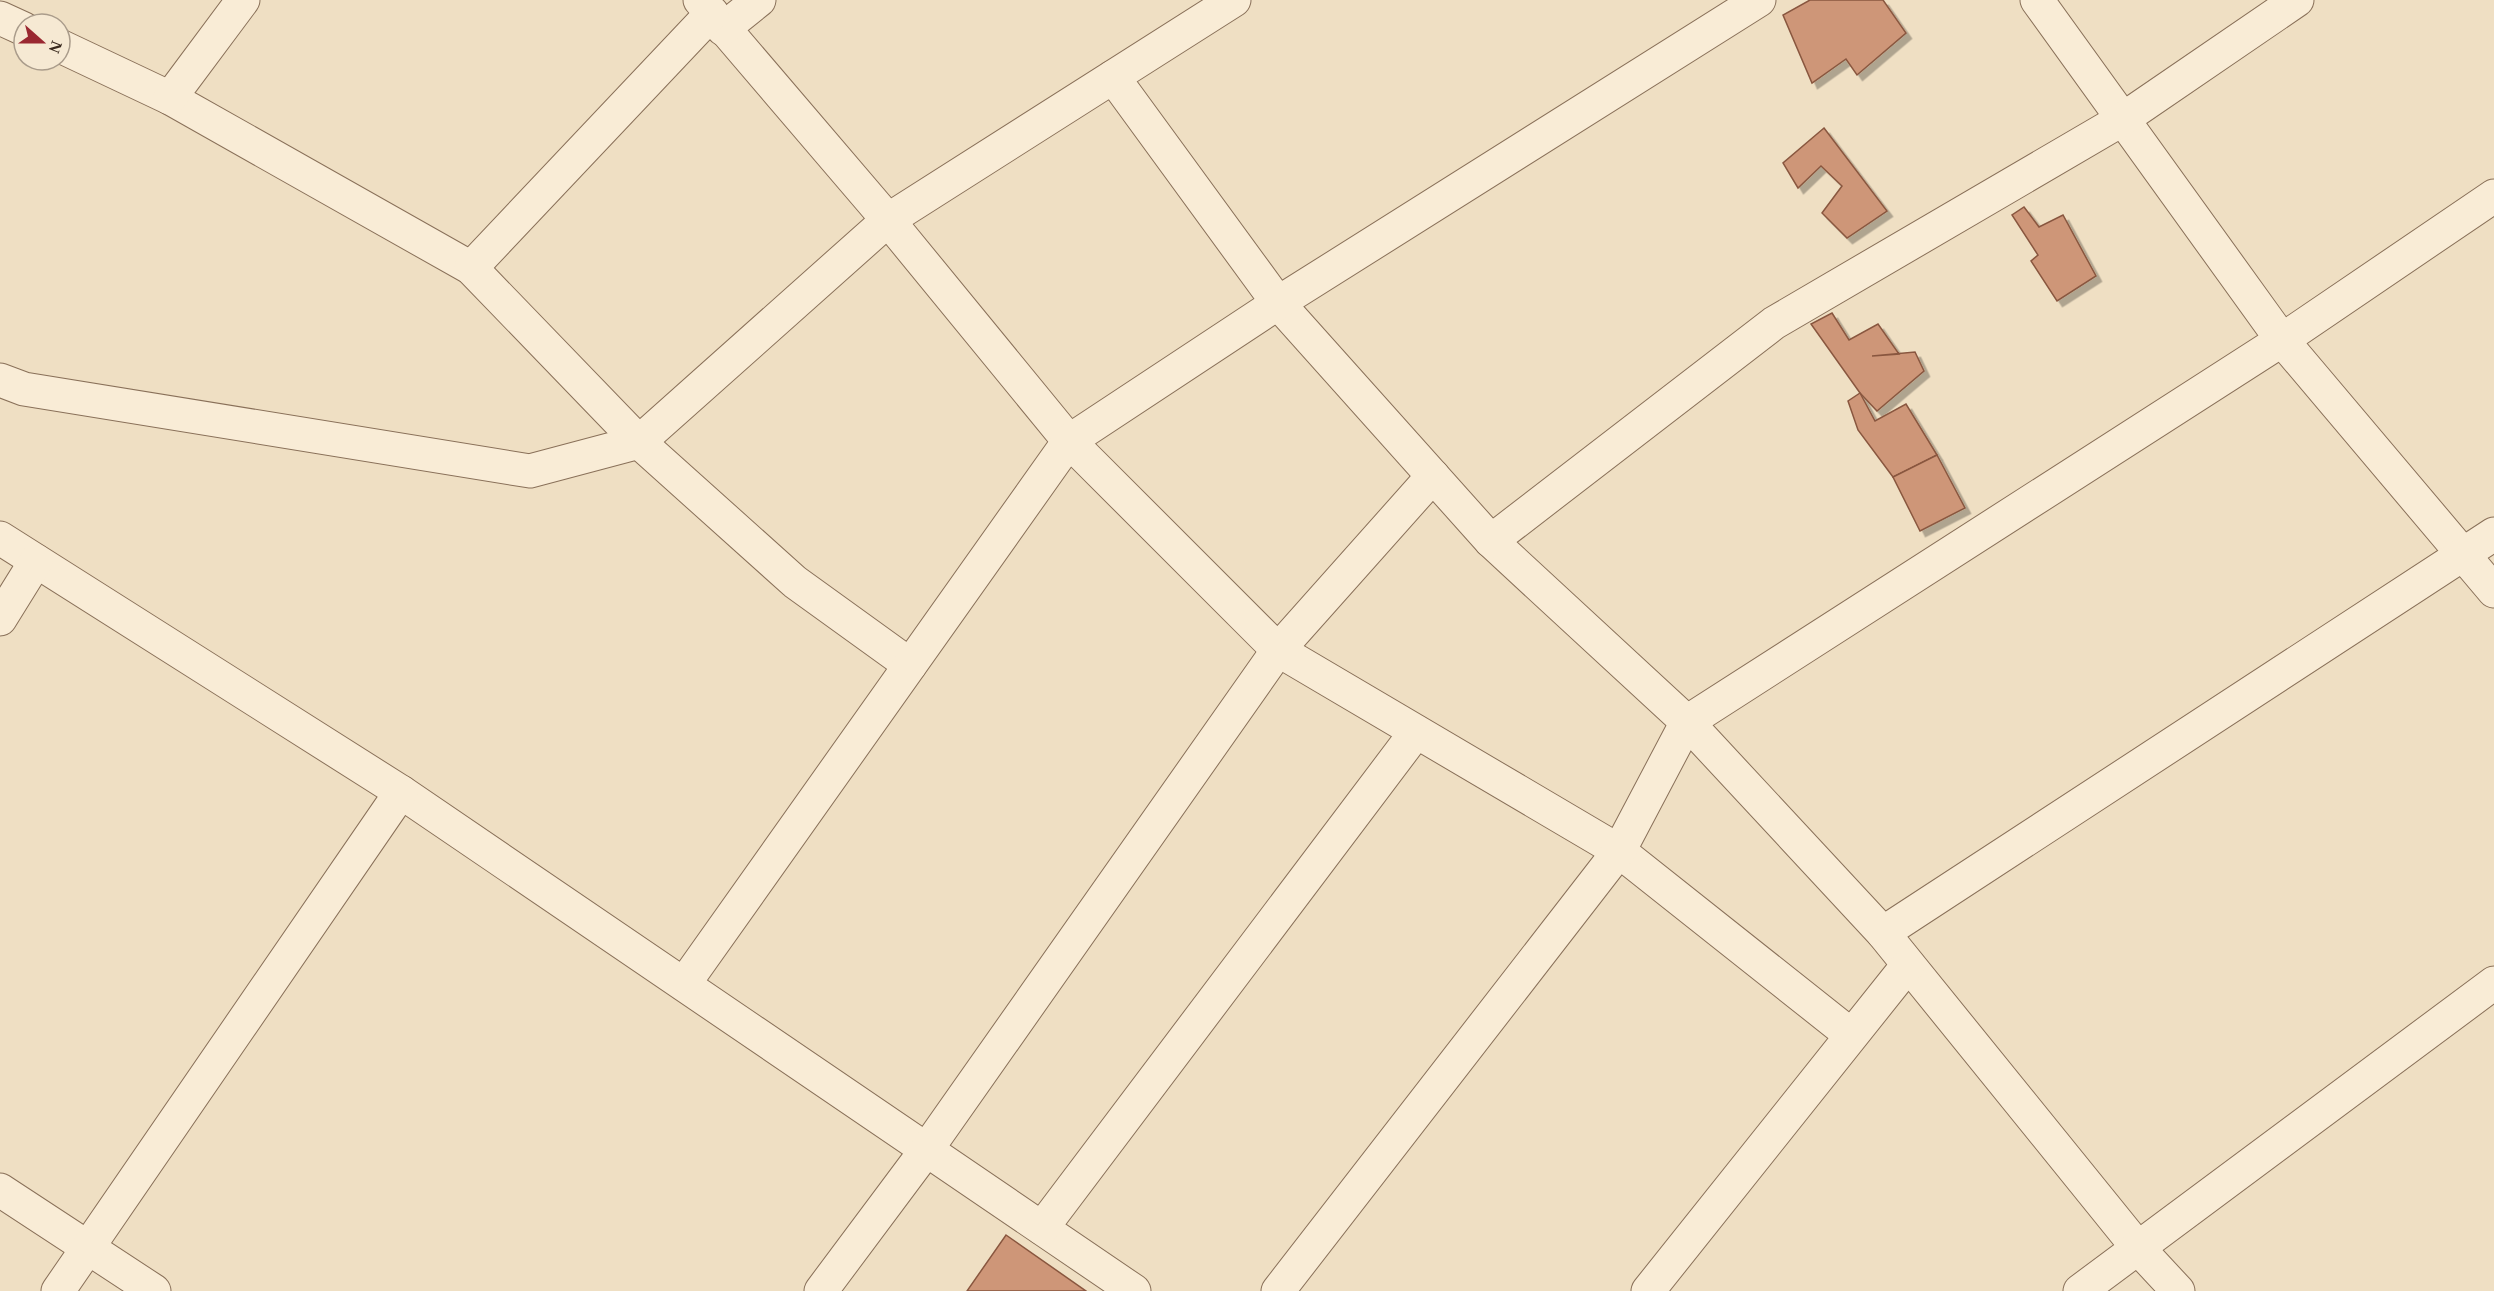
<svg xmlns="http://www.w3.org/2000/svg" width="2494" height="1291" viewBox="0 0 2494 1291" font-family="Georgia,serif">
  <defs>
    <filter id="shadow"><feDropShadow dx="5.5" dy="5.5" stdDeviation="0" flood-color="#0004"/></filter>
  </defs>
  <rect width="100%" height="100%" fill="#efdfc3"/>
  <g fill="#ce9678" stroke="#89573f" stroke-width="1.5" filter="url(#shadow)">
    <polygon points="1810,0 1883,0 1906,33 1857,75 1846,59 1812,83 1783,15"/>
    <polygon points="1824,128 1887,211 1847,238 1822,213 1842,186 1821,166 1798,188 1783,163"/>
    <polygon points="2024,207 2039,227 2063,215 2096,276 2057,301 2031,261 2038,255 2012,215"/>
    <polygon points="1832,313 1849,340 1878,324 1899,354 1872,356 1915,352 1924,371 1877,411 1860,393 1811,324"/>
    <polygon points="1860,393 1875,421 1906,404 1937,455 1893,477 1858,430 1848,401"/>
    <polygon points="1937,455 1965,508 1920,531 1893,477"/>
    <polygon points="1006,1235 1086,1291 967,1291"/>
  </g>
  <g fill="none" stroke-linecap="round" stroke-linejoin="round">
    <g stroke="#897059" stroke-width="35">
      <g id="minor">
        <polyline points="700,0 888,220 1069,441 1278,650 1619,851 1851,1035"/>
        <polyline points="2037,0 2282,340 2494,591"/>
        <polyline points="0,18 24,29"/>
        <polyline points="723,29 759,0"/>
        <polyline points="60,46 170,98 471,268 639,442 795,582 910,665"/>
        <polyline points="1113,77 1278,303 1491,541 1687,722 1883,933 2138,1248 2178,1291"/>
        <polyline points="170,98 243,0"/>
        <polyline points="471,268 712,13"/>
        <polyline points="0,380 24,389 530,471 639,442 888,220 1234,0"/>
        <polyline points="0,538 401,792 1134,1291"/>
        <polyline points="1491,541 1774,323 2123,119 2297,0"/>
        <polyline points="0,619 36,561"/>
        <polyline points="1883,933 2494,534"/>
        <polyline points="684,984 1069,441 1278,303 1759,0"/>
        <polyline points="0,1190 154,1291"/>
        <polyline points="1042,1228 1416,732"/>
        <polyline points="58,1291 401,792"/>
        <polyline points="821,1291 927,1149 1278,650 1433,476"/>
        <polyline points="1278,1291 1619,851 1687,722 2282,340 2494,196"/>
        <polyline points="1648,1291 1908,965"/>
        <polyline points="2080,1291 2494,983"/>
      </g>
    </g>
    <use href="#minor" stroke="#f9ecd6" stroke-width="33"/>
  </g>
  <g transform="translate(42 42) rotate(111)"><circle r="28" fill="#f6e9d3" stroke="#aa9c8b" stroke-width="1.5"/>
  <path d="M0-4.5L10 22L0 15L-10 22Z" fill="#9a2831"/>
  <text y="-9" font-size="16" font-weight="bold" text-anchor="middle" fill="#39291e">N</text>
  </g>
</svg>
